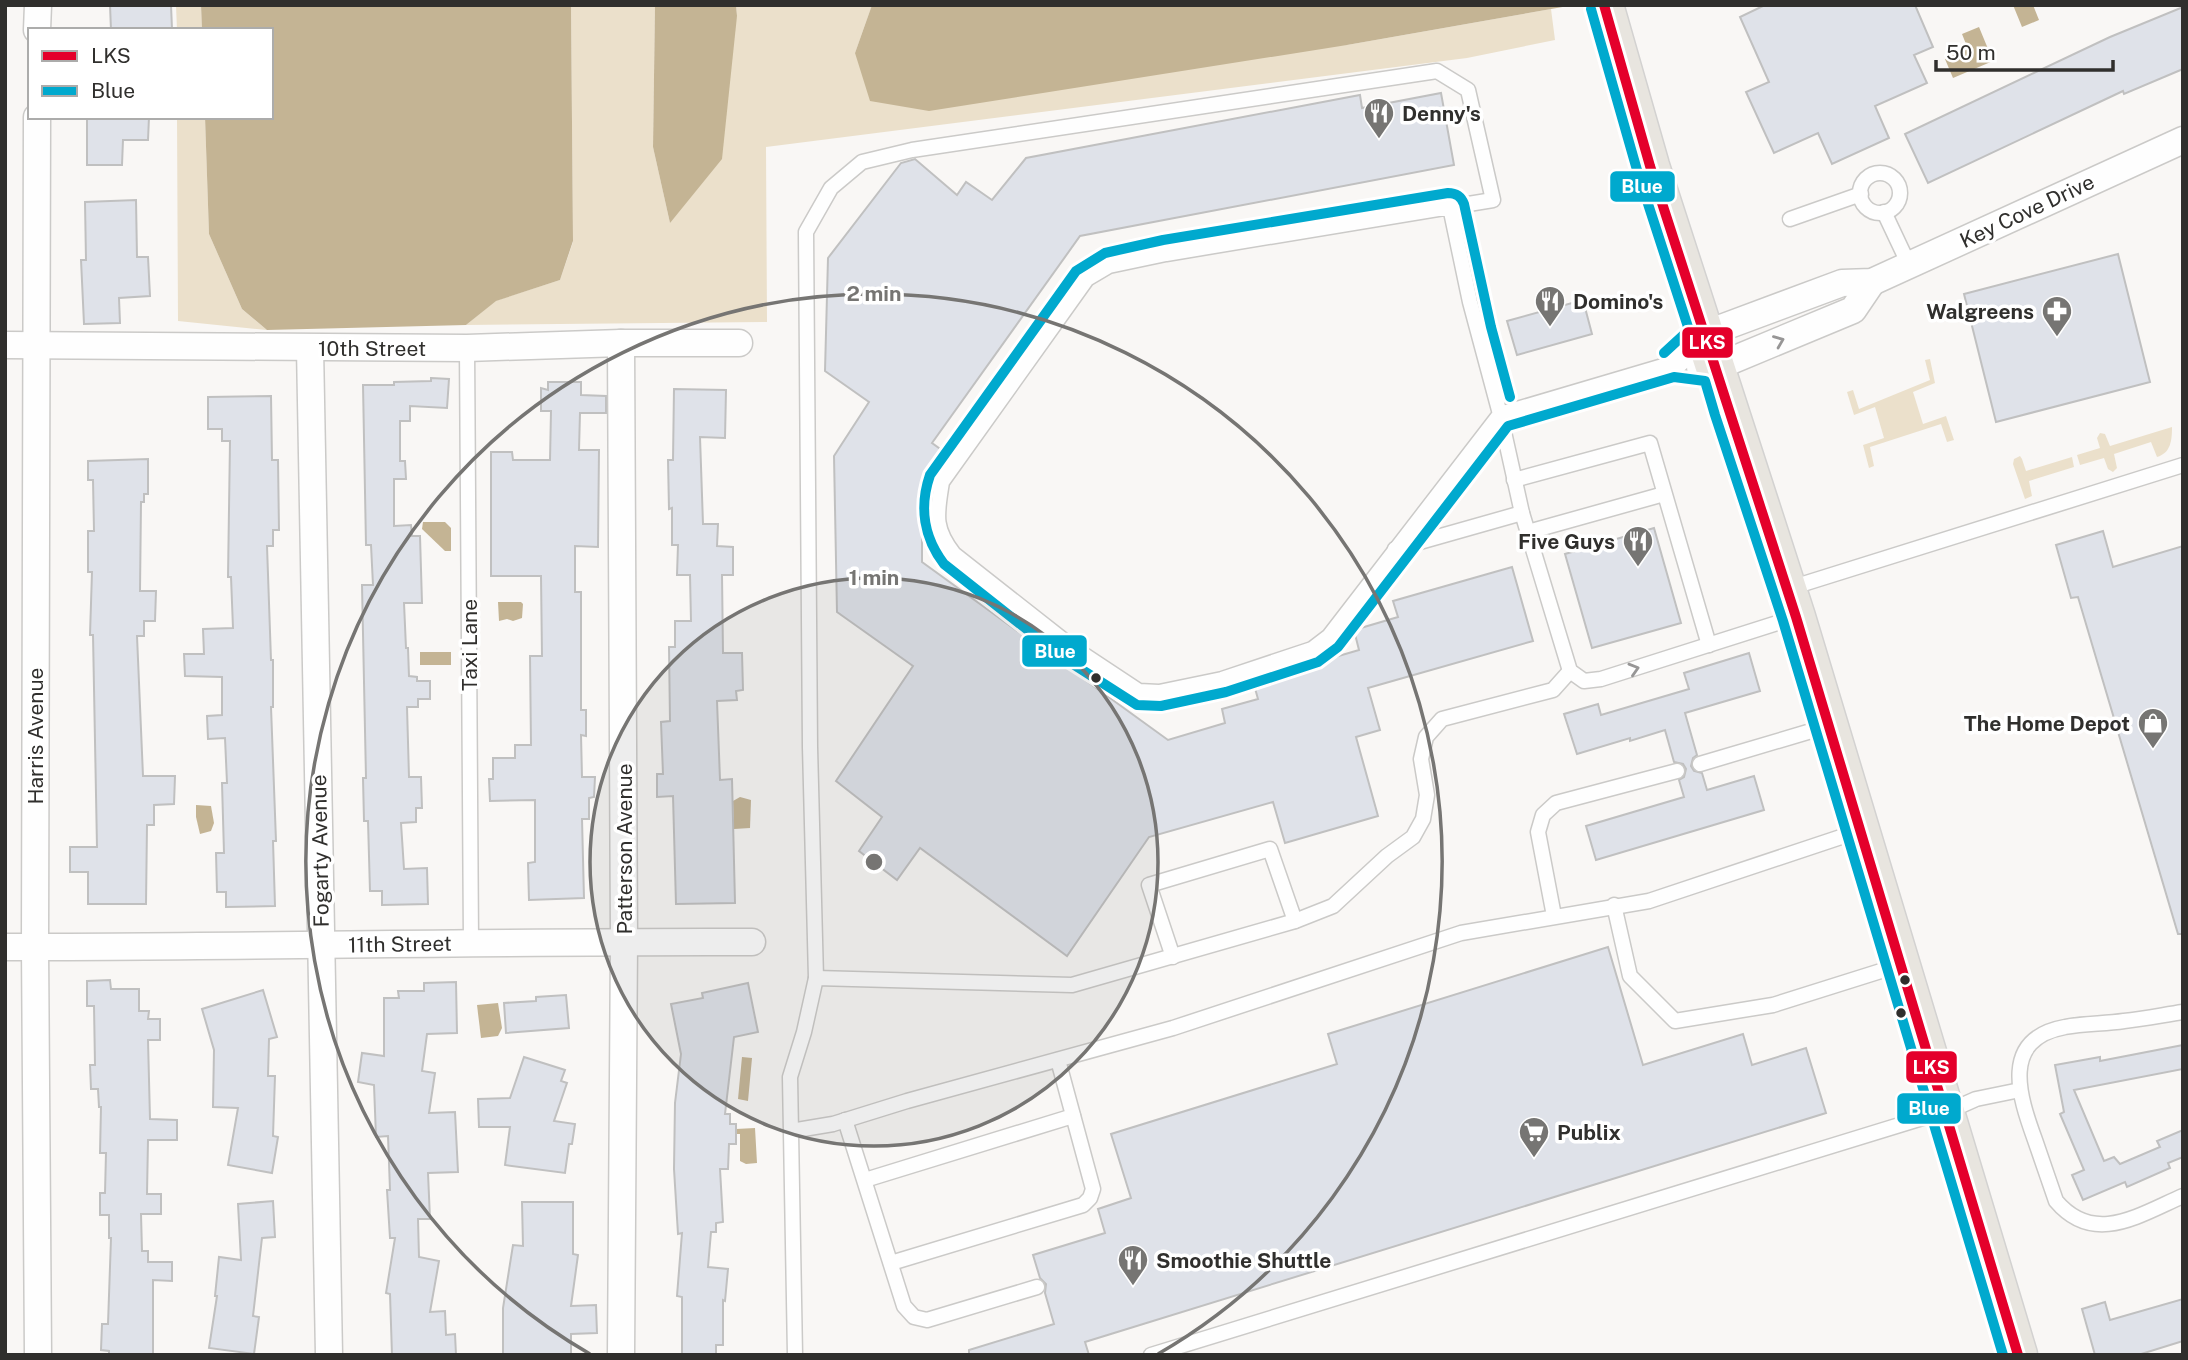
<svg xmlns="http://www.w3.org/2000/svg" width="2188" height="1360" viewBox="0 0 2188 1360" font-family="'Public Sans',sans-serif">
  <rect width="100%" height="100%" fill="#f9f7f5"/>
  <g fill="#ebe0cb">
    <polygon points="176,5 201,5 202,30 177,30"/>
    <polygon points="571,5 655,5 653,147 670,223 737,16 736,5 872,5 855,53 1347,45 1551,9 1555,40 1467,58 766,147 767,322 466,325 495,301 560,280 573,242"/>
    <polygon points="177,117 205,117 209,234 242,309 267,330 178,321"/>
    <polygon points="1930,359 1935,383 1913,392 1923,424 1946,416 1954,440 1947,442 1941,424 1870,447 1874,466 1869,468 1863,445 1884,438 1875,407 1854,415 1847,392 1853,390 1859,409 1930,380 1925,360"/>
    <path d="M2172,427C2172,440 2171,453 2157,457L2151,442L2114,454L2117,468L2113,472L2108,469L2104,458L2080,465L2077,455L2100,448L2097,438L2100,433L2105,434L2110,446Z"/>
    <polygon points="2020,456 2022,459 2026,471 2072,457 2074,467 2029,481 2032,496 2025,499 2013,464 2014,459"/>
  </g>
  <g fill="#c4b494">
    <polygon points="201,5 571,5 573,241 560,280 496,301 466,325 267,330 242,309 209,234 205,117 271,117 271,30 202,30"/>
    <polygon points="655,5 736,5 737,16 722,159 670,223 653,147"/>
    <polygon points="872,5 1574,5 1347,45 929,111 870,101 855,53"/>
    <polygon points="2013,5 2033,5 2039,20 2022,27"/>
    <polygon points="1979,27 1993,61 1953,78 1945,59 1968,49 1962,34"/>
    <polygon points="423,522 445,522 451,528 451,551 445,551 422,529"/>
    <polygon points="498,602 521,602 523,604 522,618 513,621 507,619 499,621"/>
    <rect x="420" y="652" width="31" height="13"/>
    <polygon points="740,797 751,800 750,828 734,829 733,801"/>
    <polygon points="196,805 211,806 214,823 211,831 200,834 196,817"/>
    <polygon points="498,1003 502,1028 498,1036 481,1038 477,1005"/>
    <polygon points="742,1057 752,1058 748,1101 738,1099"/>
    <polygon points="755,1128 757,1163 746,1164 740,1161 740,1134 736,1134 736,1129"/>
  </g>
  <g fill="#dfe2e9" stroke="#c0c0c0" stroke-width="2">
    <polygon points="110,5 171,5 172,29 111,30"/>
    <polygon points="1765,5 1915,5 1933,47 1914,55 1927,83 1875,106 1889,138 1832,164 1818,133 1774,153 1746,92 1769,82 1740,17"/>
    <polygon points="2183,7 2183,69 2124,94 2123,91 1928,183 1905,134 2110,37"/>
    <polygon points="1441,93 1454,165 1080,236 932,443 943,451 922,480 922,562 1168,740 1225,723 1222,709 1258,699 1253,681 1359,650 1354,630 1398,617 1393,601 1512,567 1533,641 1368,688 1380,730 1356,737 1378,816 1285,843 1273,802 1149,837 1067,956 920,848 897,880 859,851 882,817 836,781 913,666 837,612 834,456 869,402 825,371 828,258 901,163 915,159 957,195 966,182 992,200 1026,158 1360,95 1362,108"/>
    <polygon points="87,117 149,117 148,140 123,140 122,165 87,165"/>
    <polygon points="136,200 137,257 148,257 150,296 119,298 120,323 84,324 81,260 86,260 85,202"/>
    <polygon points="2118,254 2150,382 1996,422 1964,294"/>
    <polygon points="1583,300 1592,334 1517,355 1507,321"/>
    <polygon points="431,378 449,379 447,408 410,406 410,421 400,421 400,461 405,461 406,479 394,479 394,526 411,525 412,536 420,536 422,603 404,603 406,648 408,648 409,676 417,677 417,681 430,681 430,699 418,699 418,707 407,707 409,777 421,777 422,808 416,808 416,822 401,823 404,869 427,868 428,904 382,905 382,891 370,891 368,821 364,821 363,778 366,778 362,585 373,585 371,545 366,545 363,385 394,385 394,382 431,381"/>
    <polygon points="548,382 581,382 581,395 606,396 606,413 580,413 579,450 599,450 598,547 575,546 575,592 581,592 581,710 586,710 586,736 581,735 582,777 595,777 594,797 589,798 589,819 582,819 584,898 529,900 528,863 535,862 535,800 490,801 489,779 493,779 493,758 515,758 515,745 531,745 530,656 542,656 541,576 491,576 491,452 512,452 513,460 550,460 551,411 541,411 541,388 548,390"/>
    <polygon points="674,389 726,390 725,438 700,437 703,524 718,524 717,546 733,547 733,575 722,575 723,653 742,653 743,690 736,691 737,700 717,701 720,780 732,779 735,903 676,904 673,796 657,797 657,774 663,774 661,722 670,721 669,647 675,647 675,621 691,621 690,575 677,575 678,545 672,545 672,508 669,509 668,460 673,460"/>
    <polygon points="271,396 272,460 278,460 279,530 273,530 273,546 267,546 271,660 273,660 273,707 271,707 276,841 273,841 275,906 226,907 226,892 217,892 216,853 224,853 222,783 227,783 225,738 208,739 207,716 222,715 222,677 185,676 184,654 204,654 203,629 233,628 231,577 228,577 230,441 222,441 222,429 208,429 208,397"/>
    <polygon points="148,459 148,494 144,494 144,502 141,502 140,591 156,591 155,621 144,621 144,636 137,636 143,776 175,776 174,804 154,805 154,825 147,825 146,904 88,904 88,872 70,872 70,847 97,847 93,635 90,635 92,572 88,572 88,531 94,531 93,480 88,480 88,461"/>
    <polygon points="1654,528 1681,623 1592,648 1565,554"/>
    <polygon points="2103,531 2113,567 2183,546 2183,934 2178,934 2078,597 2071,598 2056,545"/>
    <polygon points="1749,653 1760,691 1685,713 1697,755 1693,758 1691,766 1694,771 1702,773 1707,790 1754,776 1764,810 1596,860 1586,826 1684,797 1679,780 1684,777 1686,769 1683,764 1674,762 1665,730 1630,741 1630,738 1577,754 1564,714 1598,704 1601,715 1689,689 1684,673"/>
    <polygon points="1608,947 1643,1065 1743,1034 1752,1065 1806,1048 1826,1113 1085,1342 1089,1355 969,1355 969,1350 1054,1324 1045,1293 1046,1284 1040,1278 1033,1255 1105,1233 1098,1209 1131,1198 1111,1134 1337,1064 1328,1034"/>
    <polygon points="110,980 111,989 139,989 139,1011 149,1011 148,1019 160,1019 160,1040 148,1040 150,1119 177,1120 177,1140 148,1140 147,1194 161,1194 161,1214 141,1214 142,1251 148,1251 148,1262 172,1262 172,1281 153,1280 153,1355 109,1355 109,1351 101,1350 102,1324 108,1324 111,1238 109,1238 109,1215 100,1215 100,1193 105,1193 106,1153 100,1153 101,1107 99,1107 98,1089 91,1089 90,1065 95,1065 94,1006 87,1006 87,981"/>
    <polygon points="456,982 457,1033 427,1034 422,1071 435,1073 429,1113 455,1112 458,1172 428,1173 430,1219 418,1219 419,1257 439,1261 430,1312 445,1311 446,1335 455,1334 456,1355 392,1355 390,1294 386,1293 395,1238 390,1238 387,1190 390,1190 388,1136 376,1137 374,1085 358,1082 362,1053 384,1056 384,998 399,998 398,991 424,991 424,983"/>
    <polygon points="748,983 758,1032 734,1037 725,1114 730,1114 730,1124 736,1124 736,1144 729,1144 728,1169 720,1169 723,1222 716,1223 716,1232 711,1232 708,1267 728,1269 725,1301 723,1300 723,1345 716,1345 716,1355 682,1355 682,1297 677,1296 682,1233 678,1234 674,1169 675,1103 681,1054 671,1004 703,998 702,993"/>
    <polygon points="263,990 277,1037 269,1039 268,1076 275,1076 273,1136 278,1137 272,1173 228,1165 238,1108 213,1107 214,1050 202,1009"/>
    <polygon points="566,995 569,1028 506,1033 504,1003 536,1001 536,997"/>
    <polygon points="2183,1045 2183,1069 2074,1090 2104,1161 2114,1157 2120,1164 2160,1147 2157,1141 2183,1130 2183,1157 2168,1163 2170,1168 2127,1187 2125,1182 2083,1200 2072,1175 2084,1170 2060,1114 2064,1112 2055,1065 2100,1057 2100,1061"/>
    <polygon points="524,1057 565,1070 561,1081 567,1083 554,1121 575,1124 572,1144 569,1144 565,1173 505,1165 510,1127 479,1127 478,1099 510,1098"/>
    <polygon points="273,1201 275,1237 262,1238 253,1316 259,1317 254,1354 209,1348 217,1296 215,1296 219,1257 241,1260 238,1204"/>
    <polygon points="522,1202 573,1202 573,1254 578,1255 571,1306 596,1305 597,1333 571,1334 571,1355 503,1355 503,1308 513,1245 523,1246"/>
    <polygon points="2183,1299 2183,1341 2138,1355 2095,1355 2082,1309 2105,1302 2110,1320"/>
  </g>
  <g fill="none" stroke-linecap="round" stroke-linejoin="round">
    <g stroke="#cbcac8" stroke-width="17">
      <g id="service">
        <circle cx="1880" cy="193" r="20"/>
        <polyline points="1884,212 1909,265"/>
        <polyline points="1790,219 1861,194"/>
        <polyline points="467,348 471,942"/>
        <path d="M1673,363L1500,414L1329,636L1312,649L1222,679L1159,692L1139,691L1071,646L954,554C933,527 937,514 942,482L1087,279L1109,266L1166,254L1450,207L1470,302L1500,414L1522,513L1570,671L1584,681L1601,679L1793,618"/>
        <polyline points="1514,480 1650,443 1709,645"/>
        <polyline points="1528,532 1664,494"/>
        <polyline points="1395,549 1522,513"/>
        <polyline points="1787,589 2183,465"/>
        <polyline points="1700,764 1828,726"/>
        <polyline points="1614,905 1630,976 1675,1021 1773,1005 1900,965"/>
        <polyline points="1554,916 1538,832 1543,815 1556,803 1677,771"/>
        <polyline points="1173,957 1149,885 1270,849 1295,921"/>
        <polyline points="816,978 810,747 806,232 831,188 862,162 912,150 1437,71 1468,90 1493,200 1450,207"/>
        <path d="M2183,1012C2163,1015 2144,1019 2124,1021C2104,1024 2084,1023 2065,1027C2000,1039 2019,1096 2035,1140C2042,1160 2049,1181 2056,1201C2094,1246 2139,1215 2183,1196"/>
        <polyline points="845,1120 904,1306 914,1317 927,1320 1037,1287"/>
        <polyline points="791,1131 833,1124 907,1101 1173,1028 1461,933 1649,901 1859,831"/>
        <polyline points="865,1180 1073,1116"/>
        <polyline points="891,1263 1083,1205 1090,1198 1093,1189 1058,1060"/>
        <polyline points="795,1355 790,1077 804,1032 816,978 1072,985 1295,921 1333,906 1387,856 1413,837 1423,819 1427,795 1421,759 1426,737 1442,719 1553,690 1570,671"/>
        <polyline points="1151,1355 1958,1107 1976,1099 2020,1090"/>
      </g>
    </g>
    <g stroke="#cbcac8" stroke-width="29">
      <g id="minor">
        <polyline points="37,30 38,5"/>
        <polyline points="37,117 35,947 38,1355"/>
        <polyline points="621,343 624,942 621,1355"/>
        <polyline points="5,345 467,348 621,343 739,343"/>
        <polyline points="310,348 329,1355"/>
        <polyline points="1673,363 1705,334 1842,283 1872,282 2183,140"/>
        <polyline points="1700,367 1716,367 1853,310 1872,282"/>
        <path d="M5,947C254,947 503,941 752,942"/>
      </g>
    </g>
    <g stroke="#d3d2d1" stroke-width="41">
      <polyline id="primary" points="1604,5 1650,166 1796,617 2018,1355"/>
    </g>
    <use href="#service" stroke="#fefefe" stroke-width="14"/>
    <use href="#minor" stroke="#fefefe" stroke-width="26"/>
    <use href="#primary" stroke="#e8e5df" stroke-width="38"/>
    <g stroke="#fff" stroke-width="16">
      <polyline id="bus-1" points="1604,5 1650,166 1796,617 2018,1355"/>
    </g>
    <g stroke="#fff" stroke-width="16">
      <g id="bus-2">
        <polyline points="1591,9 1637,170 1689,330 1664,353"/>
        <path d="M1510,397L1491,327L1464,204C1461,196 1456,193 1448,193L1163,240L1105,253L1076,271L930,475C919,507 924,538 944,564L1062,657L1137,705L1161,706L1226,692L1318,662L1338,647L1508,426L1674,377L1705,381L1715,415L1783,621L2003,1355"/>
      </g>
    </g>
    <use href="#bus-1" stroke="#e4002b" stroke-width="10"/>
    <use href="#bus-2" stroke="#00a9ce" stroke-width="10"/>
  </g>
  <defs><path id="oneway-chevron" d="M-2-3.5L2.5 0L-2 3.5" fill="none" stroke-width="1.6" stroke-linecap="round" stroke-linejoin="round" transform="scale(1.75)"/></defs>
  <g stroke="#979696">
    <use href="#oneway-chevron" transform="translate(1779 341) rotate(-22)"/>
    <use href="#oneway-chevron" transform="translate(1634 669) rotate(-17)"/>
  </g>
  <circle cx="874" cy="862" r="284" fill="#767573" fill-opacity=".12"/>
  <g fill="none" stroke="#767573" stroke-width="3.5">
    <circle cx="874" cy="862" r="284"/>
    <path d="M590 1354A568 568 0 1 1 1158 1354"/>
  </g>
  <defs>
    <g id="restaurant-pin" transform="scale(1.575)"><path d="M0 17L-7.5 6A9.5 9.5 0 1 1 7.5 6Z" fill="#767573" stroke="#fff"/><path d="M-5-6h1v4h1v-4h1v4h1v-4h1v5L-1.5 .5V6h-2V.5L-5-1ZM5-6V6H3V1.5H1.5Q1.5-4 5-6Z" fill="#fff"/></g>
    <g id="pharmacy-pin" transform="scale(1.575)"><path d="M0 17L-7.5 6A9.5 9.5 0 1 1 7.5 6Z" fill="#767573" stroke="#fff"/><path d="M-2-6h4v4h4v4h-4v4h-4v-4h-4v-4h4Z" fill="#fff"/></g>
    <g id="shop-pin" transform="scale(1.575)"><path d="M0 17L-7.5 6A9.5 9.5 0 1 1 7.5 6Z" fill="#767573" stroke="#fff"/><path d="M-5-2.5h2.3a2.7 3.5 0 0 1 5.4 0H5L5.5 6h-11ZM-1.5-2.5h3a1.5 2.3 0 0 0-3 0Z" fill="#fff"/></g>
    <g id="supermarket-pin" transform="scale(1.575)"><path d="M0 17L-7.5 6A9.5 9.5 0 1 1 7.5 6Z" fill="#767573" stroke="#fff"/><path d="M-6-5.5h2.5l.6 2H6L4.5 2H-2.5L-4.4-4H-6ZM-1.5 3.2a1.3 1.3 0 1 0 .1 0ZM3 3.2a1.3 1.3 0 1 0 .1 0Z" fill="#fff"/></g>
  </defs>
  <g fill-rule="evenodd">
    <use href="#restaurant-pin" x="1379" y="113"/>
    <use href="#restaurant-pin" x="1550" y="301"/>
    <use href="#pharmacy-pin" x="2057" y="311"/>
    <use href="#restaurant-pin" x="1638" y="541"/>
    <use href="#shop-pin" x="2153" y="723"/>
    <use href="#supermarket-pin" x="1534" y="1132"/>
    <use href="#restaurant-pin" x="1133" y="1260"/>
  </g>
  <g fill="#302f2d" stroke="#fff" stroke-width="2.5">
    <circle cx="1096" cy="678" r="6"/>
    <circle cx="1905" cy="980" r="6"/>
    <circle cx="1901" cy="1013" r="6"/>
  </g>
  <g text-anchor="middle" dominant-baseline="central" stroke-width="7" stroke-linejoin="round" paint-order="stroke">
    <g font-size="21" font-weight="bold" fill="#302f2d" stroke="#fff" text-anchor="start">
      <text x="1402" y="113">Denny's</text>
      <text x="1573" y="301">Domino's</text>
      <text x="2034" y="311" text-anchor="end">Walgreens</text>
      <text x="1615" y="541" text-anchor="end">Five Guys</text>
      <text x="2130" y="723" text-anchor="end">The Home Depot</text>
      <text x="1557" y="1132">Publix</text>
      <text x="1156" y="1260">Smoothie Shuttle</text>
    </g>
    <g font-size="21" fill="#302f2d" stroke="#fff">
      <text transform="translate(2027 211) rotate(-25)">Key Cove Drive</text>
      <text x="372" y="348">10th Street</text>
      <text transform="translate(469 645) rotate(-90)">Taxi Lane</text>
      <text transform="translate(35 736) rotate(-90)">Harris Avenue</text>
      <text transform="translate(624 849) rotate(-90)">Patterson Avenue</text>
      <text transform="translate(320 851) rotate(-91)">Fogarty Avenue</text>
      <text transform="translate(400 944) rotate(-1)">11th Street</text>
    </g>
  </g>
  <circle cx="874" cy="862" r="10" fill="#767573" stroke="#fff" stroke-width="3.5"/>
  <g font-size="21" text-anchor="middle" font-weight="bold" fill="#767573" stroke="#fff" stroke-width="7" stroke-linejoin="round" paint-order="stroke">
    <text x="874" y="301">2 min</text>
    <text x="874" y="585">1 min</text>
  </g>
  <g stroke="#fff" stroke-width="2.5">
    <rect x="1609" y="170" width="67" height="33" rx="7" fill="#00a9ce"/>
    <rect x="1681" y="326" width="53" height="33" rx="7" fill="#e4002b"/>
    <rect x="1021" y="634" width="67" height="34" rx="7" fill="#00a9ce"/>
    <rect x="1905" y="1050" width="53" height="34" rx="7" fill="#e4002b"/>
    <rect x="1896" y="1092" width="66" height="33" rx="7" fill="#00a9ce"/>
  </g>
  <g font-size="19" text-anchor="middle" font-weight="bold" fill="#fff">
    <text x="1642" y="193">Blue</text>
    <text x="1707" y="349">LKS</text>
    <text x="1055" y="658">Blue</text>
    <text x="1931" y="1074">LKS</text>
    <text x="1929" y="1115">Blue</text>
  </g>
  <rect width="2188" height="1360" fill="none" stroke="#302f2d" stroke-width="14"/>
  <rect x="28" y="28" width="245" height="91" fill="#ffffff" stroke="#acacab" stroke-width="2"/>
  <rect x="42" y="51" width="35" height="10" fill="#e4002b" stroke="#acacab" stroke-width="2"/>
  <text x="91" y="63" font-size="21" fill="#302f2d">LKS</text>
  <rect x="42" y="86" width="35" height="10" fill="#00a9ce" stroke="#acacab" stroke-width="2"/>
  <text x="91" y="98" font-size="21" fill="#302f2d">Blue</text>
  <path d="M1936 60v10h177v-10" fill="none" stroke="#302f2d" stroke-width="3.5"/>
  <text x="1946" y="60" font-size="21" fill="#302f2d" stroke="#ffffff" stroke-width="5" paint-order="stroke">50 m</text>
</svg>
